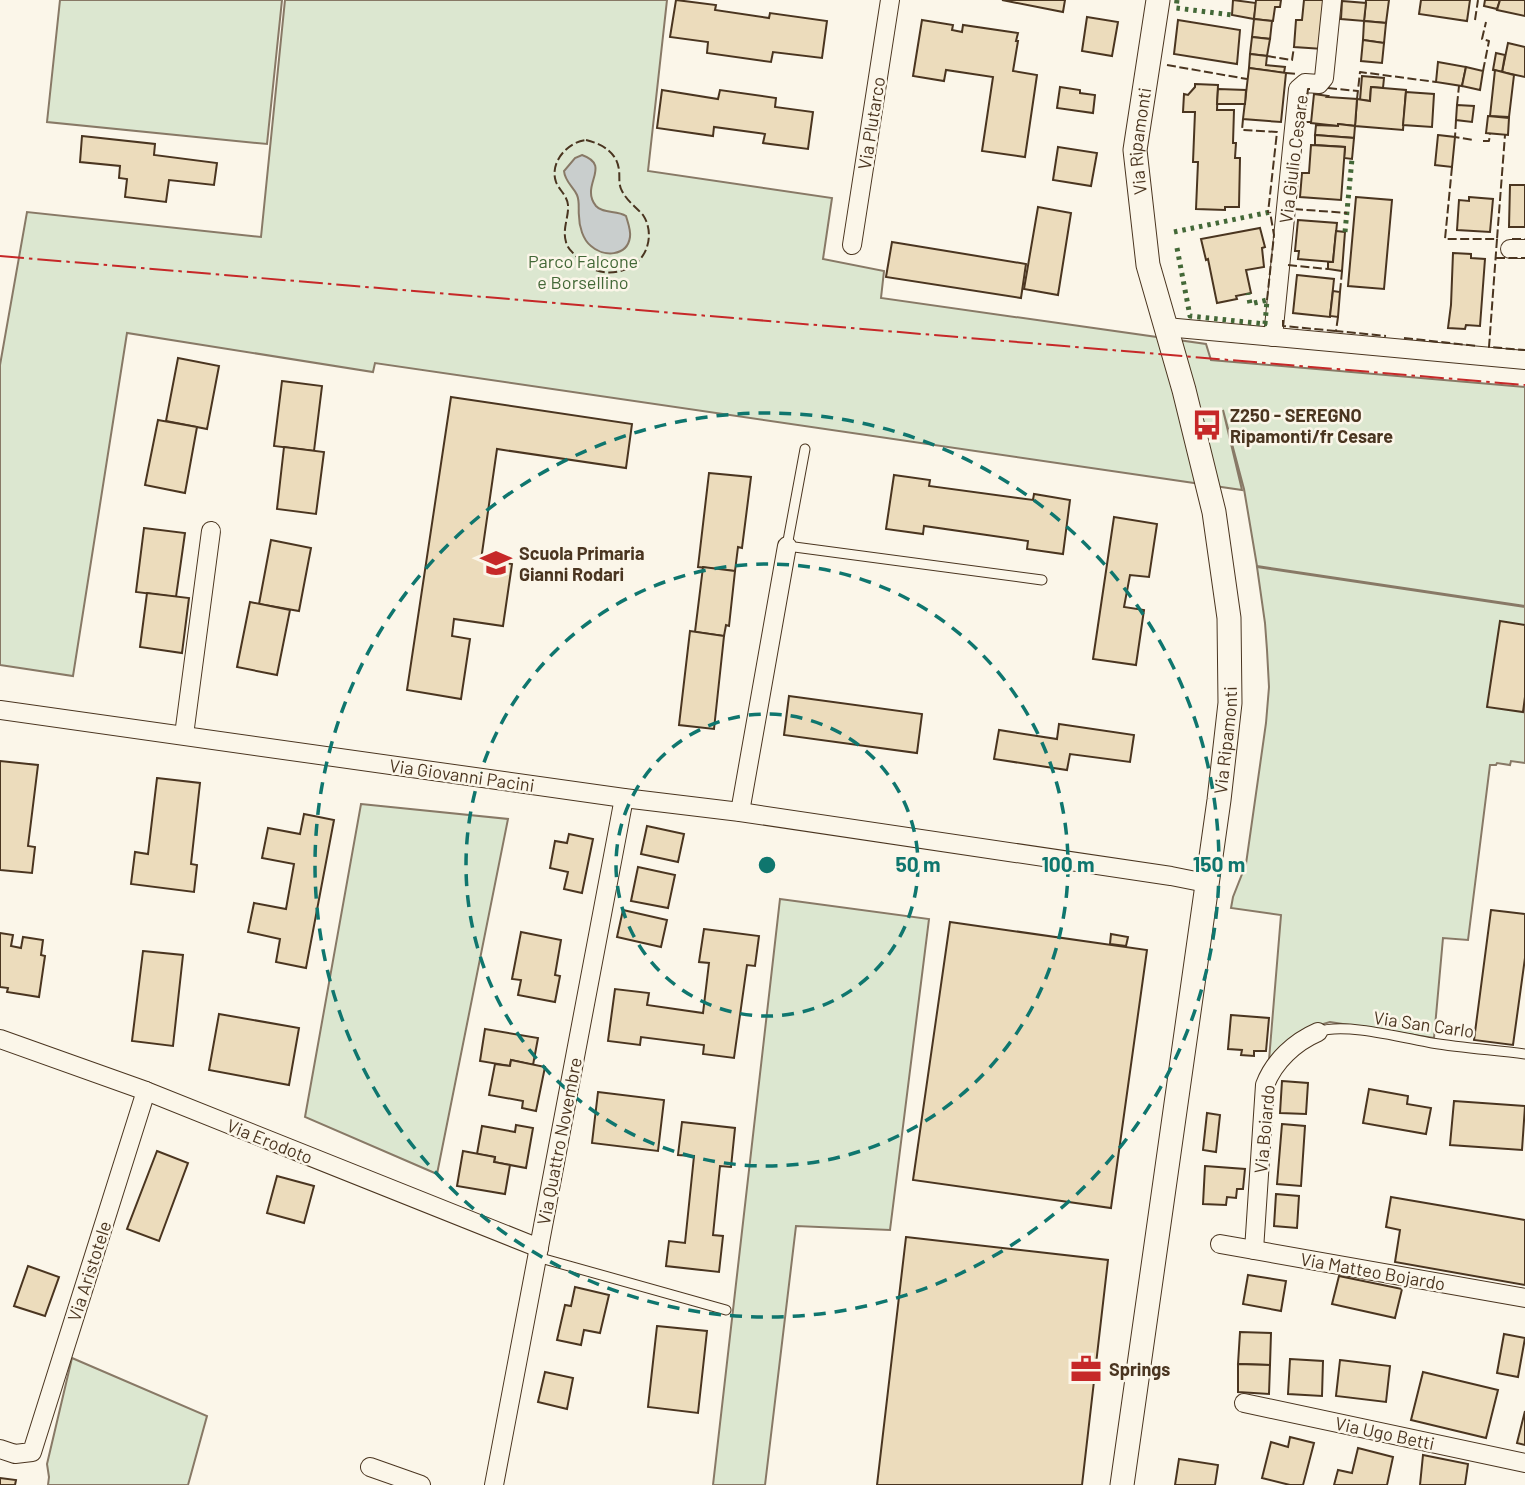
<svg xmlns="http://www.w3.org/2000/svg" width="1525" height="1485" viewBox="0 0 1525 1485" font-family="Barlow,sans-serif">
  <rect width="100%" height="100%" fill="#fbf6e9"/>
  <g fill="#dce7d0" stroke="#887966" stroke-width="2">
    <polygon points="60,0 282,0 267,144 47,122"/>
    <polygon points="285,0 667,0 648,171 832,198 823,259 884,271 881,298 1206,344 1211,360 1525,387 1525,606 1257,566 1244,489 1223,410 1242,490 375,363 373,372 127,333 73,676 0,665 0,365 27,212 261,237"/>
    <path d="M1257,567L1525,607V763L1511,761L1510,765L1497,763L1496,765H1490L1468,940L1443,938L1434,1038L1330,1022C1306,1028 1288,1045 1269,1060L1281,915L1231,908L1233,897L1246,864L1266,723L1269,687L1267,650L1265,623Z"/>
    <polygon points="361,804 508,819 437,1174 305,1117"/>
    <polygon points="780,899 929,919 890,1230 796,1226 765,1485 713,1485"/>
    <polygon points="72,1358 207,1416 188,1485 48,1485 49,1477 47,1464"/>
  </g>
  <path fill="#c9cecd" stroke="#887966" stroke-width="2" d="M582,155C613,166 579,185 596,206C603,214 617,210 626,216C628,223 631,230 630,237C627,257 603,257 591,246C583,240 579,226 579,216C578,209 580,202 577,195C573,186 565,182 564,171L575,158Z"/>
  <g fill="#ecdcbc" stroke="#4a3520" stroke-width="2">
    <polygon points="676,0 716,5 715,10 769,18 770,13 827,21 822,58 773,52 771,62 707,53 708,42 670,37"/>
    <polygon points="1002,0 1065,0 1063,12"/>
    <polygon points="1233,0 1256,3 1254,19 1232,15"/>
    <polygon points="1256,0 1281,0 1280,7 1275,7 1273,21 1254,19"/>
    <polygon points="1304,0 1327,0 1323,49 1294,47 1296,20 1302,20"/>
    <polygon points="1366,0 1389,0 1386,23 1364,21"/>
    <polygon points="1421,0 1470,0 1467,21 1419,14"/>
    <polygon points="1485,0 1500,0 1497,9 1484,6"/>
    <polygon points="1500,0 1525,0 1525,16 1497,10"/>
    <polygon points="1342,1 1366,3 1364,21 1341,19"/>
    <polygon points="1087,17 1118,22 1112,56 1082,51"/>
    <polygon points="1254,19 1272,21 1270,39 1252,37"/>
    <polygon points="922,20 953,25 952,30 962,32 963,25 1018,33 1016,41 1018,41 1013,71 1037,75 1025,157 982,151 993,77 946,70 944,81 913,76"/>
    <polygon points="1178,20 1240,30 1237,64 1174,54"/>
    <polygon points="1364,21 1386,23 1384,43 1363,40"/>
    <polygon points="1252,37 1270,39 1267,56 1250,54"/>
    <polygon points="1363,40 1384,43 1382,63 1361,61"/>
    <polygon points="1508,43 1525,47 1525,77 1502,72"/>
    <polygon points="1496,53 1505,55 1502,72 1493,70"/>
    <polygon points="1250,54 1267,56 1266,65 1285,67 1284,73 1249,68"/>
    <polygon points="1438,62 1466,67 1462,86 1436,82"/>
    <polygon points="1466,67 1483,71 1480,90 1462,86"/>
    <polygon points="1249,68 1286,73 1281,122 1243,119"/>
    <polygon points="1495,70 1514,75 1509,117 1490,116"/>
    <polygon points="1362,76 1384,78 1383,88 1371,87 1370,101 1360,100"/>
    <polygon points="1195,84 1218,85 1217,110 1234,110 1233,143 1236,143 1235,158 1240,158 1239,207 1225,207 1225,210 1196,209 1198,162 1193,162 1195,112 1183,112 1184,94 1188,95 1195,87"/>
    <polygon points="1060,87 1080,90 1080,93 1095,95 1093,113 1057,108"/>
    <polygon points="1371,87 1406,90 1403,130 1355,126 1357,99 1370,101"/>
    <polygon points="1218,89 1246,90 1245,104 1217,104"/>
    <polygon points="662,90 718,99 720,90 776,98 775,107 813,112 808,149 763,143 765,134 714,127 713,136 657,128"/>
    <polygon points="1406,92 1434,94 1432,127 1403,125"/>
    <polygon points="1314,94 1328,96 1327,97 1357,99 1355,126 1338,124 1338,126 1311,123"/>
    <polygon points="1457,105 1474,106 1472,122 1456,120"/>
    <polygon points="1488,116 1509,118 1508,135 1486,133"/>
    <polygon points="1338,124 1355,126 1354,138 1315,135 1316,125 1338,126"/>
    <polygon points="1315,135 1354,138 1352,159 1344,158 1345,147 1315,145"/>
    <polygon points="1438,135 1455,137 1452,167 1435,165"/>
    <polygon points="82,136 155,144 154,155 217,163 214,185 169,180 166,202 125,197 127,179 119,178 120,166 80,162"/>
    <polygon points="1311,145 1345,147 1341,200 1300,197 1302,173 1309,173"/>
    <polygon points="1058,147 1097,153 1091,186 1053,180"/>
    <polygon points="1510,185 1525,185 1525,227 1509,227"/>
    <polygon points="1356,197 1392,200 1384,289 1348,286"/>
    <polygon points="1469,197 1493,199 1490,232 1457,230 1459,200 1469,201"/>
    <polygon points="1038,207 1071,213 1058,295 1024,289"/>
    <polygon points="1298,220 1337,223 1333,262 1298,259 1299,251 1295,251"/>
    <polygon points="1260,228 1265,247 1262,248 1264,267 1246,270 1251,293 1236,296 1237,299 1217,303 1208,259 1206,260 1201,239"/>
    <polygon points="1336,231 1345,232 1342,271 1328,269 1328,262 1333,262"/>
    <polygon points="892,242 1026,264 1021,298 886,277"/>
    <polygon points="1453,253 1471,254 1471,258 1485,259 1480,326 1466,325 1465,329 1448,328 1451,305"/>
    <polygon points="1297,275 1334,279 1330,317 1293,313"/>
    <polygon points="1333,291 1340,292 1338,317 1330,316"/>
    <polygon points="178,358 219,366 207,429 166,421"/>
    <polygon points="282,381 322,386 314,451 274,446"/>
    <polygon points="451,397 632,424 626,468 497,449 481,560 512,564 503,626 454,619 452,636 470,639 461,699 407,690"/>
    <polygon points="158,420 197,427 185,493 145,485"/>
    <polygon points="284,447 324,452 316,514 277,509"/>
    <polygon points="709,473 751,477 742,548 738,547 735,571 698,567"/>
    <polygon points="894,475 930,480 929,486 1033,500 1034,494 1070,500 1063,554 1027,549 1028,541 924,526 923,534 886,529"/>
    <polygon points="1114,517 1157,524 1149,577 1130,575 1124,607 1144,610 1136,665 1093,659"/>
    <polygon points="144,528 185,533 176,597 136,592"/>
    <polygon points="271,540 311,548 299,611 259,604"/>
    <polygon points="703,567 735,571 729,626 726,625 724,636 695,632"/>
    <polygon points="147,593 189,598 182,653 140,647"/>
    <polygon points="250,602 290,610 277,675 237,667"/>
    <polygon points="1500,621 1525,625 1525,697 1523,712 1487,707"/>
    <polygon points="690,631 724,636 714,729 679,725"/>
    <polygon points="789,696 922,714 917,753 784,735"/>
    <polygon points="1059,724 1134,735 1130,762 1070,754 1067,770 994,759 999,730 1057,739"/>
    <polygon points="0,761 38,765 28,846 35,847 32,873 0,870"/>
    <polygon points="157,778 200,783 191,864 197,865 194,892 131,884 135,852 148,854"/>
    <polygon points="304,814 334,820 306,968 276,962 280,939 248,932 254,903 286,909 294,864 262,858 268,828 300,834"/>
    <polygon points="647,826 684,834 678,862 641,854"/>
    <polygon points="569,834 593,839 582,893 564,889 568,872 550,868 555,841 567,843"/>
    <polygon points="638,867 675,875 668,908 631,901"/>
    <polygon points="623,910 667,920 661,947 617,937"/>
    <polygon points="1491,910 1525,914 1525,958 1513,1045 1474,1040"/>
    <polygon points="950,922 1147,950 1111,1208 913,1180"/>
    <polygon points="704,929 759,936 755,966 747,965 734,1058 703,1054 704,1045 641,1037 640,1045 608,1041 615,989 649,993 647,1005 703,1013 709,963 699,962"/>
    <polygon points="521,932 561,940 555,975 560,976 555,1002 518,995 521,980 512,979"/>
    <polygon points="0,933 13,935 11,946 21,948 23,937 43,940 41,955 45,956 39,997 7,992 8,988 0,987"/>
    <polygon points="1111,934 1128,937 1126,946 1110,944"/>
    <polygon points="143,951 183,955 173,1046 132,1041"/>
    <polygon points="219,1014 299,1028 289,1085 209,1070"/>
    <polygon points="1231,1015 1269,1018 1266,1051 1254,1051 1254,1056 1241,1055 1242,1050 1228,1049"/>
    <polygon points="485,1029 538,1038 533,1065 511,1060 510,1066 480,1061"/>
    <polygon points="511,1060 545,1067 536,1111 522,1108 523,1101 489,1095 495,1064 510,1066"/>
    <polygon points="1282,1081 1308,1083 1306,1114 1280,1113"/>
    <polygon points="1369,1089 1408,1096 1407,1104 1431,1108 1426,1134 1363,1123"/>
    <polygon points="598,1092 664,1100 658,1151 592,1143"/>
    <polygon points="1454,1101 1525,1106 1522,1150 1450,1145"/>
    <polygon points="1207,1113 1220,1115 1216,1152 1203,1150"/>
    <polygon points="682,1122 735,1128 731,1167 720,1166 713,1235 723,1236 719,1272 666,1266 669,1241 685,1243 694,1156 678,1155"/>
    <polygon points="1282,1124 1305,1126 1301,1186 1277,1184"/>
    <polygon points="516,1125 533,1128 526,1168 494,1162 495,1157 477,1154 482,1126 515,1132"/>
    <polygon points="157,1151 188,1163 159,1241 127,1229"/>
    <polygon points="463,1151 495,1157 494,1162 510,1165 505,1194 457,1186"/>
    <polygon points="1205,1166 1245,1169 1243,1189 1237,1189 1236,1198 1227,1197 1226,1205 1203,1204"/>
    <polygon points="277,1176 314,1186 304,1223 267,1213"/>
    <polygon points="1276,1194 1299,1196 1297,1228 1274,1226"/>
    <polygon points="1391,1197 1525,1220 1525,1285 1395,1262 1400,1230 1386,1227"/>
    <polygon points="906,1237 1108,1260 1082,1485 877,1485"/>
    <polygon points="28,1266 59,1277 45,1316 14,1306"/>
    <polygon points="1248,1275 1286,1281 1281,1311 1243,1304"/>
    <polygon points="1339,1276 1402,1289 1395,1318 1332,1304"/>
    <polygon points="575,1287 609,1295 600,1333 584,1330 581,1345 557,1340 565,1305 571,1306"/>
    <polygon points="657,1326 707,1331 698,1413 648,1407"/>
    <polygon points="1240,1332 1271,1333 1270,1365 1238,1364"/>
    <polygon points="1504,1334 1525,1338 1518,1377 1497,1373"/>
    <polygon points="1290,1359 1323,1361 1322,1396 1288,1394"/>
    <polygon points="1340,1360 1390,1366 1386,1402 1336,1396"/>
    <polygon points="1238,1364 1270,1365 1269,1394 1238,1392"/>
    <polygon points="545,1372 573,1378 567,1409 538,1402"/>
    <polygon points="1423,1372 1498,1390 1486,1438 1411,1420"/>
    <polygon points="1525,1411 1525,1445 1517,1443"/>
    <polygon points="1290,1437 1314,1443 1303,1485 1290,1485 1262,1478 1271,1442 1288,1447"/>
    <polygon points="1358,1448 1393,1457 1387,1485 1334,1485 1338,1470 1352,1473"/>
    <polygon points="1423,1455 1468,1464 1465,1485 1420,1485"/>
    <polygon points="1179,1459 1218,1465 1215,1485 1175,1485"/>
    <polygon points="0,1478 16,1480 15,1485 0,1485"/>
  </g>
  <g fill="none" stroke-linecap="round" stroke-linejoin="round">
    <g stroke="#4a3520" stroke-width="11">
      <g id="service">
        <polyline points="805,449 787,546 1042,580"/>
        <path d="M1318,1032C1344,1022 1403,1038 1432,1043C1463,1048 1494,1050 1525,1054"/>
        <polyline points="537,1257 726,1310"/>
      </g>
    </g>
    <g stroke="#4a3520" stroke-width="20">
      <g id="minor">
        <polyline points="852,245 890,0"/>
        <polyline points="1510,249 1525,249"/>
        <polyline points="1166,327 1525,360"/>
        <polyline points="1273,337 1298,89 1305,83 1319,84 1324,78 1332,0"/>
        <polyline points="0,710 624,798 740,812 1171,876 1206,883"/>
        <polyline points="184,735 211,531"/>
        <polyline points="740,812 787,546"/>
        <polyline points="0,1039 146,1091 539,1248"/>
        <polyline points="1220,1244 1525,1298"/>
        <path d="M1254,1250L1265,1085C1274,1061 1295,1042 1318,1032"/>
        <polyline points="1244,1403 1525,1463"/>
        <polyline points="0,1449 15,1454 32,1452 146,1091"/>
        <polyline points="370,1467 421,1485"/>
        <polyline points="494,1485 624,798"/>
      </g>
    </g>
    <g stroke="#4a3520" stroke-width="25">
      <g id="tertiary">
        <path id="s1" d="M1122,1485L1219,800L1230,703L1229,618L1214,512L1184,390L1148,265L1135,150L1158,0"/>
      </g>
    </g>
    <use href="#service" stroke="#fbf6e9" stroke-width="9"/>
    <use href="#minor" stroke="#fbf6e9" stroke-width="18"/>
    <use href="#tertiary" stroke="#fbf6e9" stroke-width="23"/>
    <g stroke="#436837" stroke-width="5" stroke-dasharray="3.5 5" stroke-linecap="butt">
      <polyline points="1177,0 1176,8 1232,15"/>
      <polyline points="1174,232 1270,212"/>
      <polyline points="1345,232 1352,159"/>
      <polyline points="1177,248 1190,316 1265,324 1267,300 1250,304 1248,293"/>
    </g>
    <g stroke="#4a3520" stroke-width="2" stroke-dasharray="9 3.5" stroke-linecap="butt">
      <polyline points="1475,20 1478,0"/>
      <polyline points="1267,56 1292,60 1294,47"/>
      <polyline points="1167,65 1247,79"/>
      <polyline points="1483,71 1489,41 1482,39 1486,22"/>
      <polyline points="1286,73 1297,74"/>
      <polyline points="1328,88 1358,91"/>
      <polyline points="1310,89 1308,89 1304,122 1312,122"/>
      <polyline points="1357,99 1360,72 1436,82"/>
      <polyline points="1457,105 1459,86"/>
      <polyline points="1243,119 1242,130 1277,132 1268,213"/>
      <polyline points="1456,120 1455,137 1474,140"/>
      <path d="M586,140C602,144 617,152 619,170C620,177 618,184 622,191C627,201 636,207 643,215C653,230 650,252 636,263C615,279 591,274 575,255C571,251 567,247 566,242C562,229 569,217 568,205C567,195 559,190 556,182C549,162 568,142 586,140Z"/>
      <polyline points="1483,141 1489,141 1490,133"/>
      <polyline points="1452,167 1445,239 1497,239 1505,135"/>
      <polyline points="1294,209 1347,213"/>
      <polyline points="1497,239 1489,347 1525,350"/>
      <polyline points="1512,239 1525,239"/>
      <polyline points="1496,258 1525,258"/>
      <polyline points="1288,265 1328,269"/>
      <polyline points="1340,292 1342,271"/>
      <polyline points="1267,300 1274,235 1270,212"/>
      <polyline points="1338,317 1336,331 1386,336"/>
      <polyline points="1283,320 1283,326 1336,331"/>
      <polyline points="1404,338 1477,346"/>
    </g>
    <polyline stroke="#c62828" stroke-width="2" stroke-dasharray="24 5 3.5 5" stroke-linecap="butt" points="0,256 1525,385"/>
  </g>
  <g fill="none" stroke="#0f766e" stroke-width="3.5" stroke-dasharray="12 9">
    <circle cx="767" cy="865" r="151"/>
    <circle cx="767" cy="865" r="301"/>
    <circle cx="767" cy="865" r="452"/>
  </g>
  <defs>
    <g id="bus-bare" transform="scale(2.415)"><path d="M-5-6H5V4H4V6H2V4H-2V6H-4V4H-5ZM-3.5-4V0h7V-4ZM-3.5 1.2v1.5H-2V1.2ZM2 1.2v1.5H3.5V1.2Z" fill="#c62828" stroke="#fbf6e9" stroke-width="2.5" paint-order="stroke"/></g>
    <g id="school-bare" transform="scale(2.415)"><path d="M0-5L7-2L0 1L-7-2ZM-4 1L0 2.5L4 1V4Q0 6-4 4Z" fill="#c62828" stroke="#fbf6e9" stroke-width="2.5" paint-order="stroke"/></g>
    <g id="office-bare" transform="scale(2.415)"><path d="M-6-3h4V-5.5h4V-3h4V5H-6ZM-1-4.5V-3h2v-1.5ZM-6 0V1H6V0Z" fill="#c62828" stroke="#fbf6e9" stroke-width="2.5" paint-order="stroke"/></g>
  </defs>
  <g fill-rule="evenodd">
    <use href="#bus-bare" x="1207" y="425"/>
    <use href="#school-bare" x="496" y="563"/>
    <use href="#office-bare" x="1086" y="1369"/>
  </g>
  <g text-anchor="middle" dominant-baseline="central" stroke-width="5" stroke-linejoin="round" paint-order="stroke">
    <g font-size="18" fill="#4a3520" stroke="#fbf6e9">
      <text transform="translate(871 123) rotate(-81)">Via Plutarco</text>
      <text stroke="none"><textPath href="#s1" startOffset="1362">Via Ripamonti</textPath></text>
      <text transform="translate(1293 159) rotate(-83)">Via Giulio Cesare</text>
      <text stroke="none"><textPath href="#s1" startOffset="752">Via Ripamonti</textPath></text>
      <text transform="translate(462 775) rotate(8)">Via Giovanni Pacini</text>
      <text transform="translate(1424 1024) rotate(8)">Via San Carlo</text>
      <text transform="translate(1264 1129) rotate(-85)">Via Boiardo</text>
      <text transform="translate(270 1141) rotate(22)">Via Erodoto</text>
      <text transform="translate(559 1141) rotate(-79)">Via Quattro Novembre</text>
      <text transform="translate(89 1271) rotate(-72)">Via Aristotele</text>
      <text transform="translate(1373 1271) rotate(10)">Via Matteo Bojardo</text>
      <text transform="translate(1385 1433) rotate(12)">Via Ugo Betti</text>
    </g>
    <g font-size="18" fill="#436837" stroke="#fbf6e9">
      <text x="583" y="261">Parco Falcone<tspan x="583" dy="21">e Borsellino</tspan></text>
    </g>
    <g font-size="18" font-weight="bold" fill="#4a3520" stroke="#fbf6e9" text-anchor="start">
      <text x="1230" y="415">Z250 - SEREGNO<tspan x="1230" dy="21">Ripamonti/fr Cesare</tspan></text>
      <text x="519" y="553">Scuola Primaria<tspan x="519" dy="21">Gianni Rodari</tspan></text>
      <text x="1109" y="1369">Springs</text>
    </g>
  </g>
  <circle cx="767" cy="865" r="10" fill="#0f766e" stroke="#fbf6e9" stroke-width="3.5"/>
  <g font-size="21" text-anchor="middle" font-weight="bold" fill="#0f766e" stroke="#fbf6e9" stroke-width="5" stroke-linejoin="round" paint-order="stroke">
    <text x="918" y="872">50 m</text>
    <text x="1068" y="872">100 m</text>
    <text x="1219" y="872">150 m</text>
  </g>
</svg>
